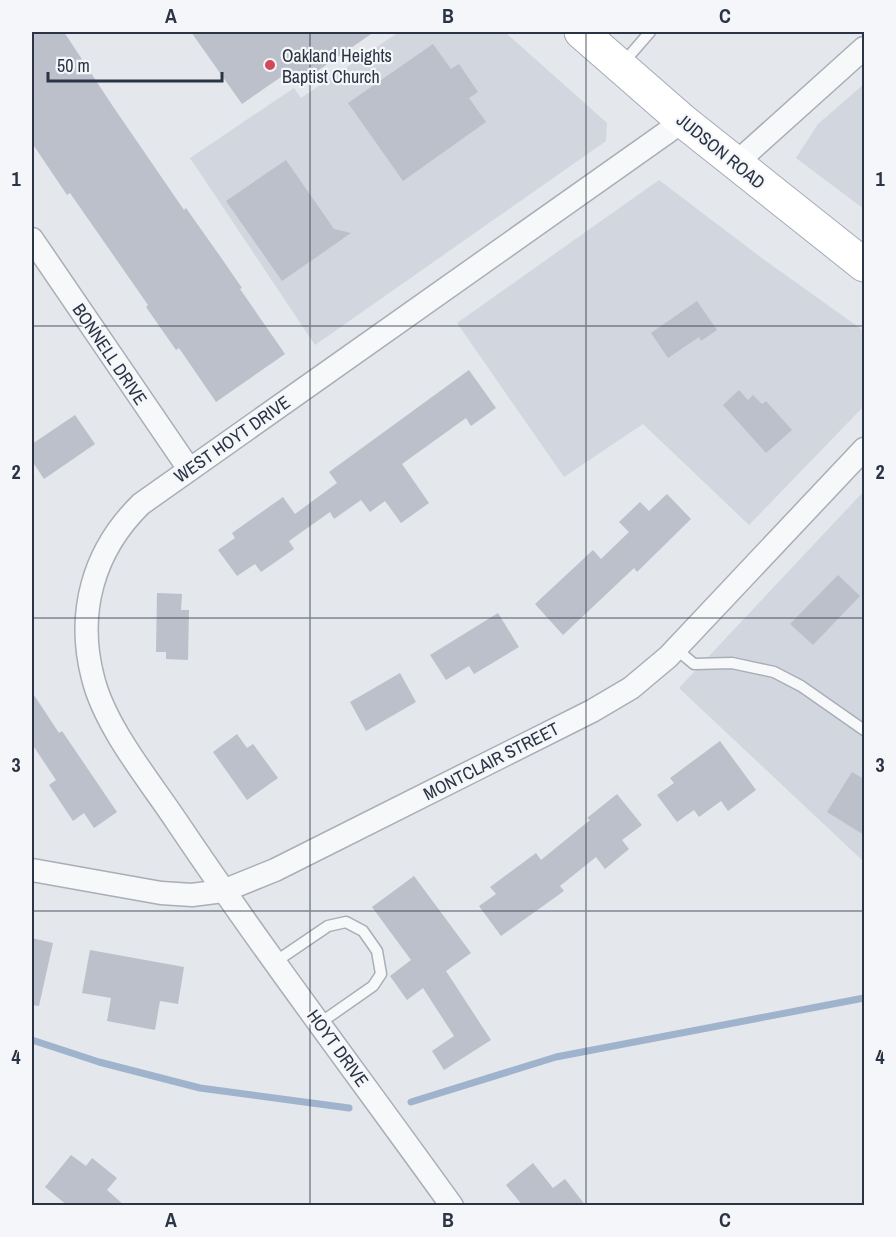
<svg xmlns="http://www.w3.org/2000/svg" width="896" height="1237" viewBox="0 0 896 1237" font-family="'Archivo Narrow',sans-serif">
  <rect width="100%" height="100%" fill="#e4e7ec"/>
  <g fill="#d2d6de">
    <polygon points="399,32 505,32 607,123 606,141 315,345 190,158 294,88 301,98"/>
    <polygon points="864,84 864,209 796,158 818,124"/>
    <polygon points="659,180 763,259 864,331 864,406 749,525 643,424 564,477 457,323"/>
    <polygon points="864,491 864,862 679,688"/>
  </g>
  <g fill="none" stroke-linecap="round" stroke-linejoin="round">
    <g stroke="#9fb4cc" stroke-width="7">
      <polyline points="32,1040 99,1062 200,1088 349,1108"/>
      <polyline points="411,1102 556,1057 864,998"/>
    </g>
  </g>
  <g fill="#bbc0ca">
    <polygon points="32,32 64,32 112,105 184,210 186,208 222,259 242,288 240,289 285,354 216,402 179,348 176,350 146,307 148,305 70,193 67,195 32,143"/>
    <polygon points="191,32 374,32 297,85 288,72 242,104"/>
    <polygon points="433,44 451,69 459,64 478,92 469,98 486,122 403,181 348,103"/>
    <polygon points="286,160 334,229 351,233 282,281 226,201"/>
    <polygon points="697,301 717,330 701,341 699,337 668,358 651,333"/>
    <polygon points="469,370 496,408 471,426 466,418 402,464 429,503 401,523 385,501 370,512 361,500 334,519 330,512 289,541 294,549 261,572 255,564 237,576 218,550 235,538 232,533 283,497 295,514 337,483 329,472"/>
    <polygon points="739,390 748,400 753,395 762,404 766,401 792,430 766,453 723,405"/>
    <polygon points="75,415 95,444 44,479 32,461 32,444"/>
    <polygon points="667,494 691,519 637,572 634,568 563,635 535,604 593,550 601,559 629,532 619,522 640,502 649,511"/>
    <polygon points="838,575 860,596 813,645 790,624"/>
    <polygon points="157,593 182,594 181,610 189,610 188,660 166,659 166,652 156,652"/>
    <polygon points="498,613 519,647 474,674 469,666 446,680 430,655"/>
    <polygon points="400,673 416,702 366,731 350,702"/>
    <polygon points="32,692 59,733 62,731 117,812 94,828 84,813 73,821 49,785 56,780 32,744"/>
    <polygon points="237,734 247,748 253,744 278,778 247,800 213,752"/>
    <polygon points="720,741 756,790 728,811 721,801 699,817 694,810 677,822 657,795 674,783 670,778"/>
    <polygon points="852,772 864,779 864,835 827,812"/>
    <polygon points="617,794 642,825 622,840 629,849 605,869 596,857 560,886 564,891 501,936 479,906 496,894 490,887 536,853 541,860 590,820 587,818"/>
    <polygon points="414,876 471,953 446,971 491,1040 444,1070 432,1051 454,1036 423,988 407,1000 390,976 411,960 372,907"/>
    <polygon points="32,938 53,943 39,1006 32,1005"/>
    <polygon points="90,950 184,967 178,1004 160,1001 155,1030 107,1021 111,998 82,993"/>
    <polygon points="71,1155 86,1166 92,1158 117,1178 107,1190 125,1206 68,1206 45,1187"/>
    <polygon points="533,1163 553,1188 565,1179 586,1206 523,1206 506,1185"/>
  </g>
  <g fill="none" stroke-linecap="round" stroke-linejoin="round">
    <g stroke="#a9aeb7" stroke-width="13">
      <g id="lane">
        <polyline points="623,63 650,32"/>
        <polyline points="676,649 694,664 732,663 774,672 801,686 864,730"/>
        <polyline points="275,962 328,926 346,922 363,931 377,951 381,974 373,986 320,1023"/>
      </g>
    </g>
    <g stroke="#a9aeb7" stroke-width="25">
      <g id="street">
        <polyline points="735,164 864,48"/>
        <polyline points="32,239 189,469"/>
        <polyline points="32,870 161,893 192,895 223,891 275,870 592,711 631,688 668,657 864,449"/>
        <path d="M452,1206C360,1078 265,953 177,822C149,780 105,727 93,678C76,613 93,551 141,504L683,121"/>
      </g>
    </g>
    <g stroke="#a3abb8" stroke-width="35">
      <polyline id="primary" points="581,32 683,121 864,265"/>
    </g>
    <use href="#lane" stroke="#f7f8fa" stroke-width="10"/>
    <use href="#street" stroke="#f7f8fa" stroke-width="22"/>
    <use href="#primary" stroke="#fff" stroke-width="33"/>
  </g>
  <path fill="none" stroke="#2b3445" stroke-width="1.5" stroke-opacity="0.55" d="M310,32V1206M586,32V1206M32,326H864M32,618H864M32,911H864"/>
  <circle fill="#d1495b" stroke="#f4f6f9" stroke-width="2" cx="270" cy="65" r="6"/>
  <g text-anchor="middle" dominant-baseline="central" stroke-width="4.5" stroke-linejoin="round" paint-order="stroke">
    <g font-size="18" fill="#2b3445" stroke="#f4f6f9" text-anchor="start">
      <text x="282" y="55">Oakland Heights<tspan x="282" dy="21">Baptist Church</tspan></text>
    </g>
    <g font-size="18" fill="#2b3445" stroke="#f4f6f9">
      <text transform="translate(721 151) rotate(39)">JUDSON ROAD</text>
      <text transform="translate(110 354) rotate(56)">BONNELL DRIVE</text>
      <text transform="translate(232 439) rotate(-35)">WEST HOYT DRIVE</text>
      <text transform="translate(491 761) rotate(-27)">MONTCLAIR STREET</text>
      <text transform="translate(338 1048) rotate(54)">HOYT DRIVE</text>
    </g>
  </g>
  <rect width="896" height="1237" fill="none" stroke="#f4f6f9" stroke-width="66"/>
  <path d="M48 72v9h174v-9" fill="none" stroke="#2b3445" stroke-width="3"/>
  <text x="57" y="72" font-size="18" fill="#2b3445" stroke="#f4f6f9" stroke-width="4.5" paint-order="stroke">50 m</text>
  <rect x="33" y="33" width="830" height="1171" fill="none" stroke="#2b3445" stroke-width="2"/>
  <g font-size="20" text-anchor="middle" font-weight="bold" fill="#2b3445">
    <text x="171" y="23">A</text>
    <text x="448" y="23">B</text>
    <text x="725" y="23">C</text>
    <text x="16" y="186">1</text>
    <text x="880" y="186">1</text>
    <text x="16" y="479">2</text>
    <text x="880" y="479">2</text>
    <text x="16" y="772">3</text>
    <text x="880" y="772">3</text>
    <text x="16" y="1064">4</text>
    <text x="880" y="1064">4</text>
    <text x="171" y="1227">A</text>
    <text x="448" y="1227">B</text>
    <text x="725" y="1227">C</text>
  </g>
</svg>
